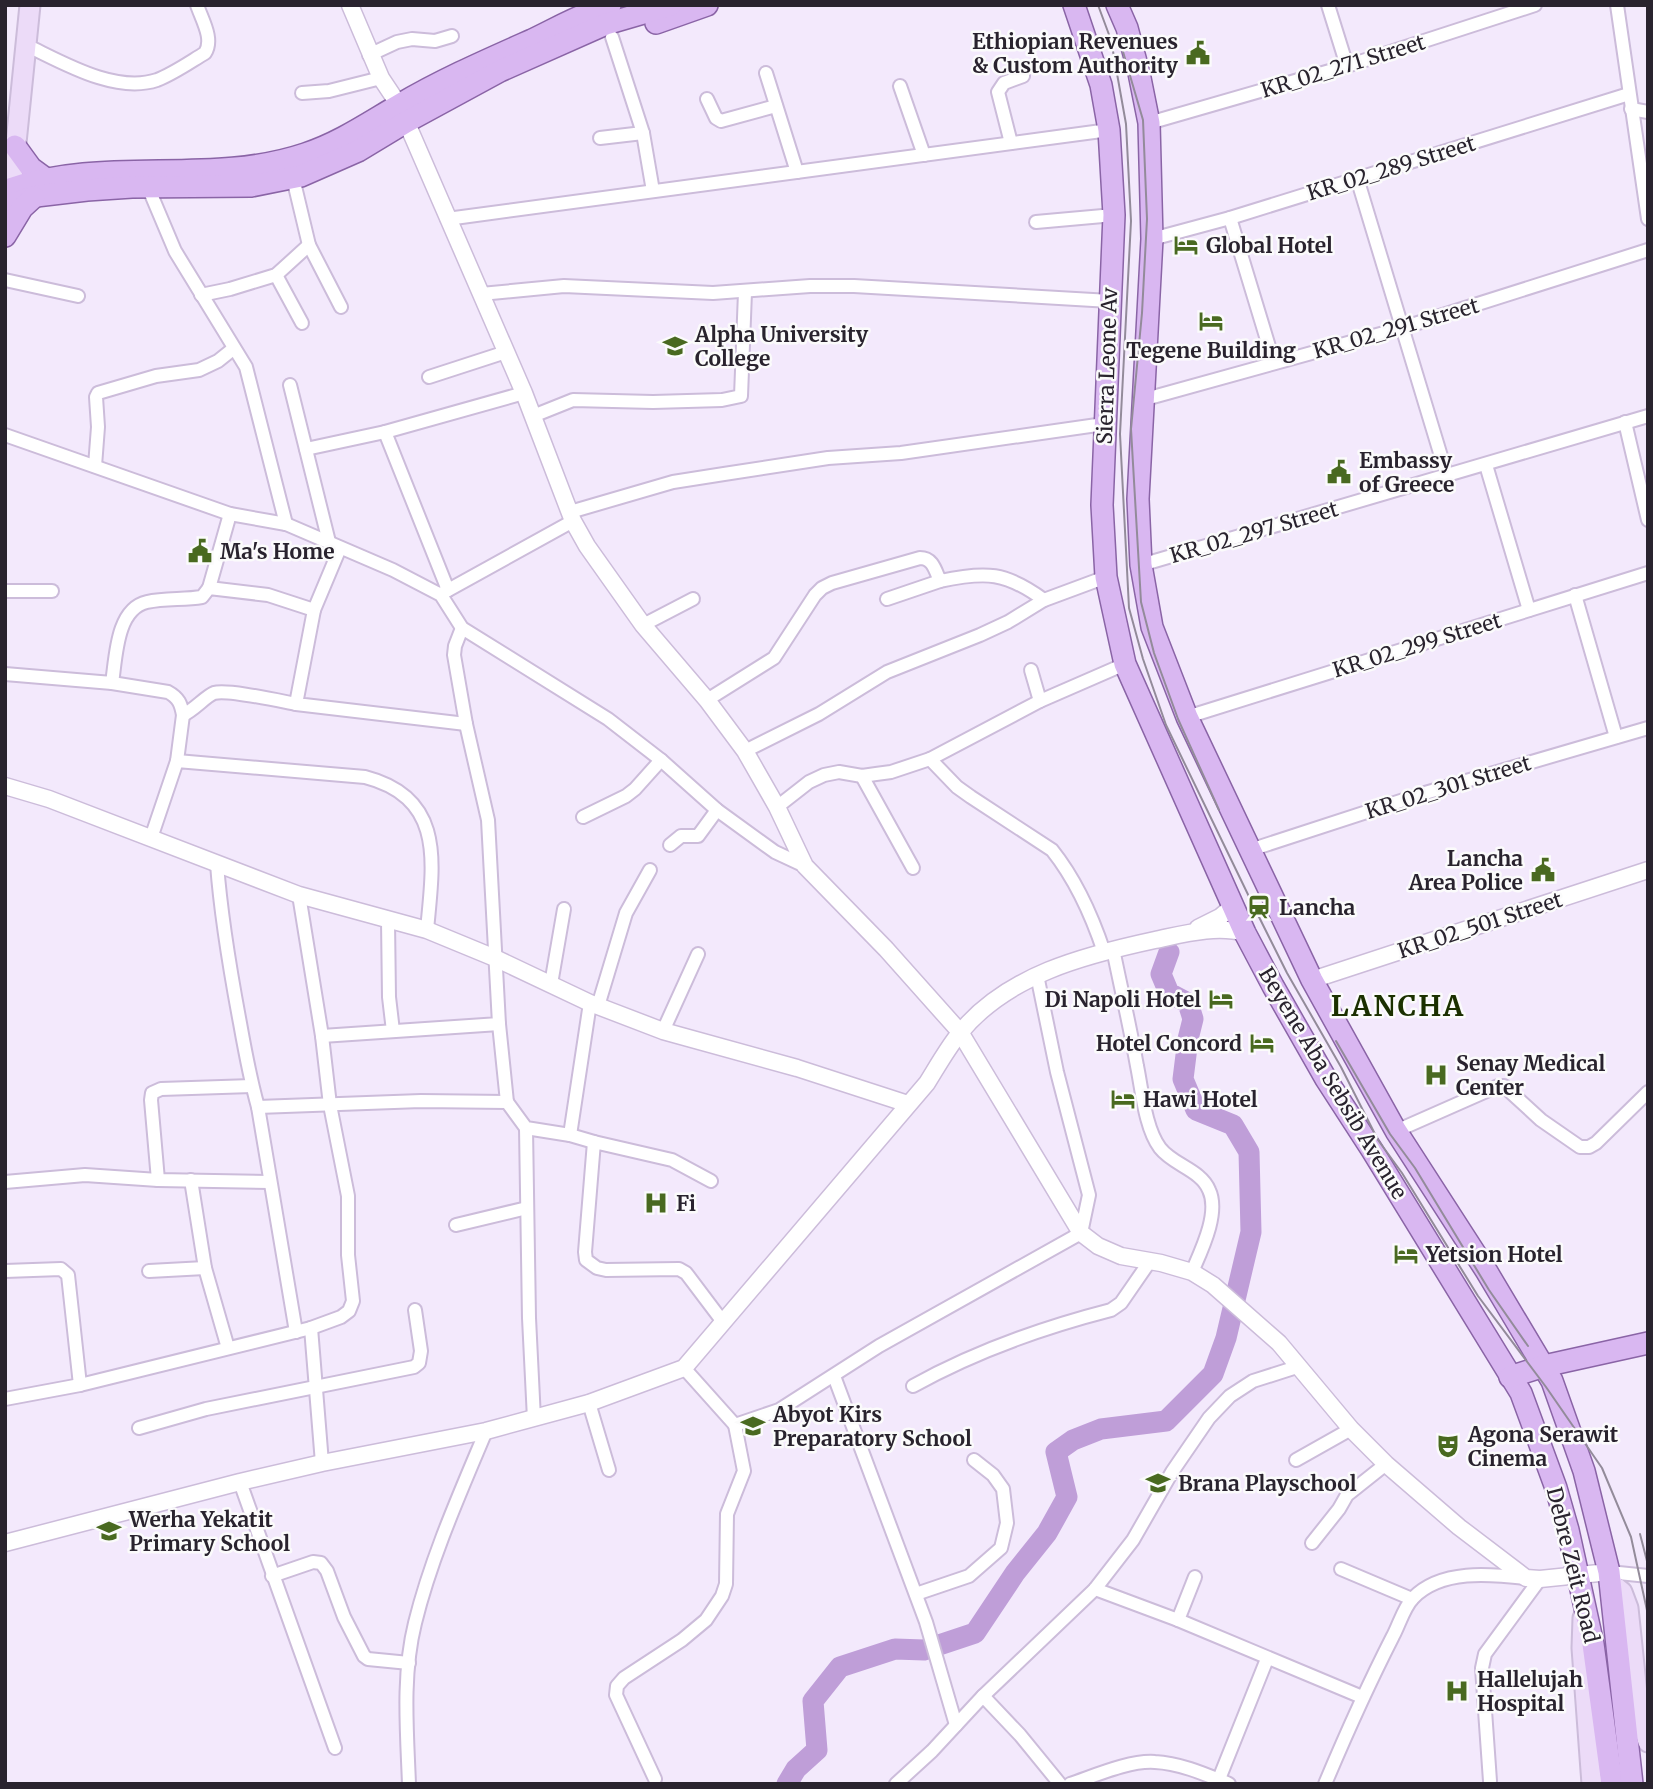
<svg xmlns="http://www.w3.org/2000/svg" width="1653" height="1789" viewBox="0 0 1653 1789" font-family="Merriweather,serif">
  <rect width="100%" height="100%" fill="#f3e9fc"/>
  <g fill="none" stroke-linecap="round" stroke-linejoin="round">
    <polyline stroke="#bf9ed8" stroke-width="21" points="787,1784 796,1769 817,1750 813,1701 840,1667 895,1649 924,1650 975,1633 1015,1573 1047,1533 1067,1497 1056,1452 1073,1440 1101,1429 1166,1421 1213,1374 1226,1338 1251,1232 1249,1152 1233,1125 1196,1110 1183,1079 1188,1039 1193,1019 1188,1003 1169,993 1161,974 1169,952"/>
    <g stroke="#ccbcda" stroke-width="16">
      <g id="minor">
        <polyline points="1328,5 1347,66"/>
        <polyline points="1617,5 1648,219"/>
        <polyline points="612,37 643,133 653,191"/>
        <path d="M26,45C62,62 115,94 157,80C173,74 190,62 205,53C214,39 202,20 197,5"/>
        <polyline points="369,55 397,42 412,39 435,41 452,36"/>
        <polyline points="766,73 797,172"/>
        <polyline points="900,86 924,155"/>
        <polyline points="302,93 329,91 381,78"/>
        <polyline points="707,99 716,118 721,121 776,106"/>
        <polyline points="1631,109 1648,112"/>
        <polyline points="1149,123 1347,66 1535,5"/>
        <polyline points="600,138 643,133"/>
        <polyline points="1011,143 998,92 1004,83 1023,76"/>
        <polyline points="293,178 309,245 341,307"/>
        <polyline points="1357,178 1447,476"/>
        <polyline points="148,187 175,251 246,367 286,524"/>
        <polyline points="1230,218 1274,363"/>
        <polyline points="447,219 1109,130"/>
        <polyline points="1036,222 1114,215"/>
        <polyline points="1152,239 1230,218 1629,94"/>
        <polyline points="276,275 302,323"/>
        <polyline points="5,280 78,296"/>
        <polyline points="481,294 564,286 713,293 810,286 854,286 1110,301"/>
        <polyline points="201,295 230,289 276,275 309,245"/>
        <polyline points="429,377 506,352"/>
        <polyline points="290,385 329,542"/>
        <polyline points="1142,400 1402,328 1648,250"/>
        <polyline points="533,416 573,400 653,402 722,400 741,396 745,292"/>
        <polyline points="1625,422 1648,520"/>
        <polyline points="5,435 230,514 286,524 393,570 441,595 462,628 608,719 661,760 717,810 775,852 805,866"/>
        <polyline points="306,449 385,432"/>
        <polyline points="1486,465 1529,610"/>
        <polyline points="95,466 98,427 96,397 98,393 156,376 199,370 218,361 233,349"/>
        <polyline points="570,512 673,482 724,474 828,458 901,453 1104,424"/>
        <polyline points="1141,565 1648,416"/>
        <polyline points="209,588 230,514"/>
        <polyline points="448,590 385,432 524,393"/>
        <polyline points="5,591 52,591"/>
        <polyline points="441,594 573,521"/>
        <polyline points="1575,595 1616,737"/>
        <polyline points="887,599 940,581"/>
        <polyline points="314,610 296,704 466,724"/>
        <polyline points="643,625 693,599"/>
        <polyline points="1031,670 1040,701"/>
        <path d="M5,674L112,683C116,658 116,609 147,602C165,598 184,600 202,597L209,588L268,595L314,610L340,548"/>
        <path d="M112,683L168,692C179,698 181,704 183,715C194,710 206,696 214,693C227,689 280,701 296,704"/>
        <path d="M707,700L774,658L815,595L822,588L832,583L920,558C933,558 935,570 940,581C986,571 1006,572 1044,600"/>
        <polyline points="1187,717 1648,573"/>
        <polyline points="745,751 819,714 887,672 980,635 1008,622 1044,600 1106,577"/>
        <path d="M930,759L957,787L971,797L1052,850C1076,880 1092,916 1104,952"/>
        <polyline points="177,761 183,715"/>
        <polyline points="862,776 913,868"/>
        <polyline points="777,807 809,782 824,775 839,772 862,776 876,774 891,772 930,759 1040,701 1125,664"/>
        <polyline points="583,817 626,796 635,789 661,760"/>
        <path d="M151,838L177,761L365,777C446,798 433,864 427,930"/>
        <polyline points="670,845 681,836 698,836 717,810"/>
        <polyline points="1250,850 1425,793 1648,728"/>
        <path d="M217,864C221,918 230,970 240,1023C245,1051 250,1079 258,1107L296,1332"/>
        <polyline points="388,921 389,997 393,1031"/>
        <path d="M1113,949C1121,988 1130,1027 1137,1066C1142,1090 1145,1128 1160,1148C1173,1165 1201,1170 1209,1190C1220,1213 1201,1251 1192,1272"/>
        <polyline points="551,984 564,909"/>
        <polyline points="598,1006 626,913 650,870"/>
        <polyline points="499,1024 507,1102"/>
        <polyline points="663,1031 698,954"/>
        <polyline points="322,1036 499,1024 488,820 466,724 454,655 455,646 462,628"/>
        <polyline points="258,1107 421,1101 507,1102 526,1128 570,1135 594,1142"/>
        <polyline points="526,1128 529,1318 534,1419"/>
        <polyline points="1396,1131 1498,1086 1504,1086 1541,1120 1580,1147 1589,1147 1596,1143 1648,1092"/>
        <polyline points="570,1135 590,1003"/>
        <polyline points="158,1180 151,1100 152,1093 161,1089 252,1086"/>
        <polyline points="191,1180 205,1268 228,1348"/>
        <polyline points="711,1181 672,1160 594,1142 585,1252 586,1260 597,1268 606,1270 679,1269 686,1273 723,1322"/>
        <polyline points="5,1182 85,1175 158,1180 270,1182"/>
        <polyline points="456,1225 527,1208"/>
        <polyline points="5,1271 61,1269 68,1275 80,1385"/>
        <polyline points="149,1271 205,1268"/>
        <polyline points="311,1328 322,1463"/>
        <polyline points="684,1368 735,1425 779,1410 879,1346 1081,1233 1089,1195 1057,1072 1037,975"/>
        <polyline points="834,1376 926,1622 956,1725"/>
        <path d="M913,1386C976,1351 1041,1328 1111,1310L1121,1303L1150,1261"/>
        <polyline points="5,1399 80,1385 311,1328 341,1317 349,1311 353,1301 348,1255 348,1196 330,1105 322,1036 299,895"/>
        <polyline points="589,1403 609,1470"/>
        <polyline points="139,1428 206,1409 414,1367 419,1363 421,1351 415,1310"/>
        <polyline points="1296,1460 1351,1429"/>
        <polyline points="240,1482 335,1748"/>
        <polyline points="1312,1543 1339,1509 1347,1495 1386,1464"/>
        <polyline points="1341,1569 1412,1599"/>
        <polyline points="1609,1572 1648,1576"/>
        <polyline points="272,1576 313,1562 321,1563 327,1571 344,1617 364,1656 368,1659 409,1663"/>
        <polyline points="1095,1589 1178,1620 1362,1697"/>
        <polyline points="916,1594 969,1576 1001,1548 1007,1523 1003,1489 993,1475 974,1460"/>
        <polyline points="1178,1620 1195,1577"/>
        <polyline points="983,1696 1020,1735 1060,1784"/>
        <polyline points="655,1779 616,1695 617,1686 624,1678 682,1640 706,1620 722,1596 726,1584 727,1514 744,1471 735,1425"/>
        <polyline points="1490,1781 1482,1668 1485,1654 1540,1579"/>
        <path d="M409,1784C407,1731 402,1675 415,1623C431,1558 460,1493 486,1431"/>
        <polyline points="896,1784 932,1751 983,1696 1095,1589 1133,1540 1172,1472 1209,1418 1230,1396 1253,1381 1297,1367"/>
        <path d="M1070,1784C1094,1776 1130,1760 1155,1762C1180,1763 1207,1775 1229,1784"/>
        <polyline points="1217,1784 1267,1659"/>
        <path d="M1325,1784C1346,1734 1368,1685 1393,1636C1399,1625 1404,1607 1413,1598C1441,1569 1490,1574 1526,1578"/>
      </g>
    </g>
    <g stroke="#ccbcda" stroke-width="19">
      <g id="tertiary">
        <polyline points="350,5 381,78 399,105 524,393 573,521 587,546 643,625 707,700 745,751 777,807 805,866 886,949 960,1032 1081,1233 1098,1246 1121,1256 1161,1263 1192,1272 1213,1285 1279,1343 1351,1429 1386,1464 1459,1527 1526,1578 1540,1579 1609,1572"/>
        <polyline points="5,786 49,799 299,895 427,930 495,958 590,1003 663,1031 797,1068 908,1104"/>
        <polyline points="1198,928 1220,917 1233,906"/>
        <polyline points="1312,980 1648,870"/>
        <path d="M5,1543L240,1482L322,1463L486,1431L589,1403L684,1368L927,1083C937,1067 947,1049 959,1034C1006,975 1085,955 1155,940C1184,934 1216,925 1245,933"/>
      </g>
    </g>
    <g stroke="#ccbcda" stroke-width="23">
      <g id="secondary">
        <polyline points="10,202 30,5"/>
        <polyline points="1611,1583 1622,1592 1628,1608 1639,1713 1648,1742"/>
        <polyline points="1583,1618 1582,1648 1592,1784"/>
      </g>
    </g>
    <g stroke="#8a64a6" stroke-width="24">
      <g id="primary">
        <polyline points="1074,5 1101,85 1109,130 1114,215 1102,505 1106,577 1125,664 1245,933 1273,986 1326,1079 1372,1150 1521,1393 1556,1488 1568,1530 1593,1644 1612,1784"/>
        <polyline points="1117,5 1127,28 1139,73 1149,123 1152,239 1138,499 1141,565 1152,627 1187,717 1312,980 1396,1131 1487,1272 1552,1381 1584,1471 1609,1572 1632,1784"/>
        <polyline points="656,23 707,5"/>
        <polyline points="15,146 31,168 46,179"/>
        <path d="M10,189C105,156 210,186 305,154C339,143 368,123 399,105C441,80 487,60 532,40C557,28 583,13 610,5"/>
        <polyline points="5,206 36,196 87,190 132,187 251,186 301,176 358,151 406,122 500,71 606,24 671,5"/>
        <polyline points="5,236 22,208 34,197"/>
        <polyline points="1510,1377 1544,1366 1648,1343"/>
      </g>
    </g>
    <use href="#minor" stroke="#fff" stroke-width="12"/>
    <use href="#tertiary" stroke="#fff" stroke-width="16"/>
    <use href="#secondary" stroke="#ecdbf8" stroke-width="19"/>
    <use href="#primary" stroke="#d9b7f1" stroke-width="21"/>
    <g stroke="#938b9a" stroke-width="2">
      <polyline points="1098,5 1111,40 1126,124 1131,221 1120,434 1129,608 1143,659 1166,725 1255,909 1287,973 1341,1067 1378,1140 1402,1173 1478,1296 1546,1387 1602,1468 1631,1537 1648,1615"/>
      <polyline points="1119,38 1143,120 1147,219 1142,313 1131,429 1141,602 1154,653 1178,719 1219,810"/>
      <polyline points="1336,1041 1390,1134 1415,1168 1489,1290 1528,1346"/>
      <polyline points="1640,1534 1648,1565"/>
    </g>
  </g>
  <defs>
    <g id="civic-bare" transform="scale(1.89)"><path d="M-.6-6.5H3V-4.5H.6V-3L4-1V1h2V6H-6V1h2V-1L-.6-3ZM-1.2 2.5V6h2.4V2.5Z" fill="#496920" stroke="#fbfbfb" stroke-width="2.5" paint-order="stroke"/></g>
    <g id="hotel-bare" transform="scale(1.89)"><path d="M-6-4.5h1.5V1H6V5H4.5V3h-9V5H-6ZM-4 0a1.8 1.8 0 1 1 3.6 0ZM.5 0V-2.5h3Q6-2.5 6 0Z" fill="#496920" stroke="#fbfbfb" stroke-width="2.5" paint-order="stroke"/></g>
    <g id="university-bare" transform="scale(1.89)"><path d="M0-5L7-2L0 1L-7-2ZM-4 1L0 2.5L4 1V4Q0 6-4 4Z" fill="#496920" stroke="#fbfbfb" stroke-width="2.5" paint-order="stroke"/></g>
    <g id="station-bare" transform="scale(1.89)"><path d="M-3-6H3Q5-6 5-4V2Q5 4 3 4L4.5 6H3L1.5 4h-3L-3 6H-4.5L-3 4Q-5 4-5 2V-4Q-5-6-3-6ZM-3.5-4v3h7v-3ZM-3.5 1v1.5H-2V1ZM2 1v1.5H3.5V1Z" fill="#496920" stroke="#fbfbfb" stroke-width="2.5" paint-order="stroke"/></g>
    <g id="hospital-bare" transform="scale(1.89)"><path d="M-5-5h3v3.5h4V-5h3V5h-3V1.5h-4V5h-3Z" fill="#496920" stroke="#fbfbfb" stroke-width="2.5" paint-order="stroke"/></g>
    <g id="school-bare" transform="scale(1.89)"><path d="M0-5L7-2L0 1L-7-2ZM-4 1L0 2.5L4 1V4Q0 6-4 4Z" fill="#496920" stroke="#fbfbfb" stroke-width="2.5" paint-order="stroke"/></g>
    <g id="theatre-bare" transform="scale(1.89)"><path d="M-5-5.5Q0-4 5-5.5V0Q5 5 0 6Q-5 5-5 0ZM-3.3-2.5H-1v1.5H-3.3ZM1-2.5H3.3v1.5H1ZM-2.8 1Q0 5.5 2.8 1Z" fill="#496920" stroke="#fbfbfb" stroke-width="2.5" paint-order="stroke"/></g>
  </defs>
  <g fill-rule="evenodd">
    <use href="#civic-bare" x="1198" y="53"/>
    <use href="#hotel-bare" x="1186" y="245"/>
    <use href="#hotel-bare" x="1211" y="321"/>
    <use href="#university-bare" x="675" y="346"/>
    <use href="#civic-bare" x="1339" y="472"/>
    <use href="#civic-bare" x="200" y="551"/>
    <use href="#civic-bare" x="1543" y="870"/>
    <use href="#station-bare" x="1259" y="907"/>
    <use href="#hotel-bare" x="1221" y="999"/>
    <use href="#hotel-bare" x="1262" y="1043"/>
    <use href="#hospital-bare" x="1436" y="1075"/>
    <use href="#hotel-bare" x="1123" y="1099"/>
    <use href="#hospital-bare" x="656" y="1203"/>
    <use href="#hotel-bare" x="1406" y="1254"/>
    <use href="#school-bare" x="753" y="1426"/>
    <use href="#theatre-bare" x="1448" y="1446"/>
    <use href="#school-bare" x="1158" y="1483"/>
    <use href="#school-bare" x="109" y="1531"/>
    <use href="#hospital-bare" x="1457" y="1691"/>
  </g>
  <g text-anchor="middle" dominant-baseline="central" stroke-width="5" stroke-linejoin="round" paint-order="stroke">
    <g font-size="21" font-weight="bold" fill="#29232e" stroke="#fbfbfb" text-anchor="start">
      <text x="1178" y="41" text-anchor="end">Ethiopian Revenues<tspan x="1178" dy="24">&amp; Custom Authority</tspan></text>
      <text x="1206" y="245">Global Hotel</text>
      <text x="695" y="334">Alpha University<tspan x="695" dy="24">College</tspan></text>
      <text x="1211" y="350" text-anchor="middle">Tegene Building</text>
      <text x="1359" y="460">Embassy<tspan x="1359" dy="24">of Greece</tspan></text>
      <text x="220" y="551">Ma's Home</text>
      <text x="1523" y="858" text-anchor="end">Lancha<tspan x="1523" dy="24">Area Police</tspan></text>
      <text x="1279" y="907">Lancha</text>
      <text x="1201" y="999" text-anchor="end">Di Napoli Hotel</text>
      <text x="1242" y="1043" text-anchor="end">Hotel Concord</text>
      <text x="1456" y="1063">Senay Medical<tspan x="1456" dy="24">Center</tspan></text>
      <text x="1143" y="1099">Hawi Hotel</text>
      <text x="676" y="1203">Fi</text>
      <text x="1426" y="1254">Yetsion Hotel</text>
      <text x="773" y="1414">Abyot Kirs<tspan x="773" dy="24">Preparatory School</tspan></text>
      <text x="1468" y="1434">Agona Serawit<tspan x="1468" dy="24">Cinema</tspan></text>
      <text x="1178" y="1483">Brana Playschool</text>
      <text x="129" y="1519">Werha Yekatit<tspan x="129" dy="24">Primary School</tspan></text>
      <text x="1477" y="1679">Hallelujah<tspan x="1477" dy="24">Hospital</tspan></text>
    </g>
    <g font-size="21" fill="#29232e" stroke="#fbfbfb">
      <text transform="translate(1343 66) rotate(-17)">KR_02_271 Street</text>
      <text transform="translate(1391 168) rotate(-17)">KR_02_289 Street</text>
      <text transform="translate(1396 328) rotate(-16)">KR_02_291 Street</text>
      <text transform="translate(1107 366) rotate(-88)">Sierra Leone Av</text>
      <text transform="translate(1254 532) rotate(-16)">KR_02_297 Street</text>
      <text transform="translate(1417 645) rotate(-17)">KR_02_299 Street</text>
      <text transform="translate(1448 787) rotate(-17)">KR_02_301 Street</text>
      <text transform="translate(1480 925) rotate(-18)">KR_02_501 Street</text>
      <text transform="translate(1333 1083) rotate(59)">Beyene Aba Sebsib Avenue</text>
      <text transform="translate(1573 1565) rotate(76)">Debre Zeit Road</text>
    </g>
    <g font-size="28" font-weight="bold" letter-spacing="2" fill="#1b3000" stroke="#fbfbfb">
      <text x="1398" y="1006">LANCHA</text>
    </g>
  </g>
  <rect width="1653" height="1789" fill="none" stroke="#29232e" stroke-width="14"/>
</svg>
